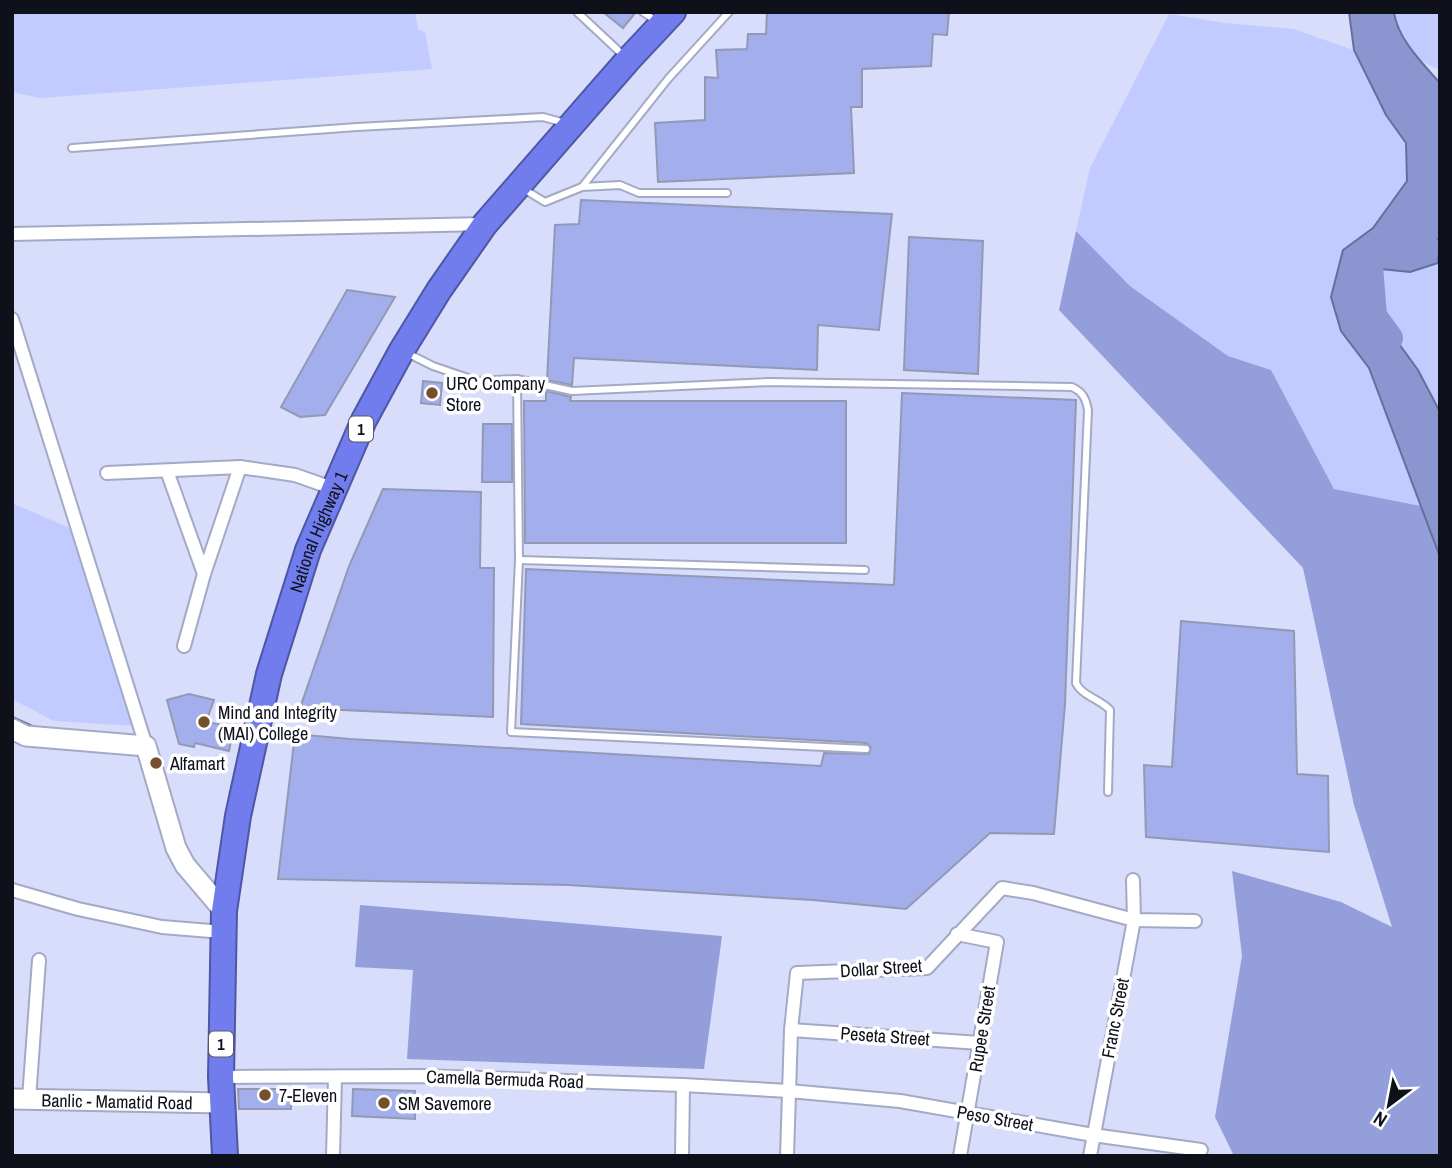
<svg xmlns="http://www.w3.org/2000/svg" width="1452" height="1168" viewBox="0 0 1452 1168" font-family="'Archivo Narrow',sans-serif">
  <rect width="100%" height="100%" fill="#d7ddfa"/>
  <g fill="#c1cbff">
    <polygon points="12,12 415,12 418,30 425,32 432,69 40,98 12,92"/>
    <polygon points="1395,12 1440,12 1440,70 1419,60 1395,22"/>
    <polygon points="1169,14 1225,23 1293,29 1354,50 1386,115 1406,143 1407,181 1373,228 1343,250 1341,332 1369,368 1421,506 1334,489 1271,370 1228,356 1130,286 1076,231 1090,168"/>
    <polygon points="1440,258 1440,412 1418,370 1367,299 1367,280 1381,269 1410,272 1438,263"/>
    <polygon points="12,503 79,532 137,726 54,721 12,699"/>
  </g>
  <g fill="#939eda">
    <polygon points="1076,231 1130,286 1228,356 1271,370 1334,489 1421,506 1440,557 1440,1156 1234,1156 1215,1117 1242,956 1232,871 1341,902 1392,927 1354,805 1303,568 1059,310"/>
    <polygon points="360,905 722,936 704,1069 407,1059 413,970 355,967"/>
  </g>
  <path fill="#8b96d1" stroke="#666e9a" stroke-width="2" d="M1349,12H1394C1397,38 1423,64 1440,83V237L1438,239L1440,242L1438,263L1410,272L1381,269L1367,281V300L1418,370L1440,412V557L1369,368L1341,331L1331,297L1343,250L1373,228L1407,181L1406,143L1386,115L1354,50Z"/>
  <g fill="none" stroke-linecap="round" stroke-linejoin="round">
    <polyline stroke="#666e9a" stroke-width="4.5" points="12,718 34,728"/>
    <polyline stroke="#8b96d1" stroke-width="26" points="1390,338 1374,316 1370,266 1380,248 1429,224 1440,209"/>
  </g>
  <g fill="#a3aeec" stroke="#9399b4" stroke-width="2">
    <polygon points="603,12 636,12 623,28"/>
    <polygon points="767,12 949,12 947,35 933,34 931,66 862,69 862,107 851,107 854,173 658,182 655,123 705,120 705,77 718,78 716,50 747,49 748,34 766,34"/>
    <polygon points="581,200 892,214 879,330 818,325 817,370 574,358 572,385 547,380 555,225 579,224"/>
    <polygon points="909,237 983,241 978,374 904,370"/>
    <polygon points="347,290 395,297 325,415 300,417 281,407"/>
    <polygon points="423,381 442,383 440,405 421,403"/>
    <polygon points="546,391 571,397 570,401 846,401 846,543 525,543 524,401 546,401"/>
    <polygon points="902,393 1076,400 1065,704 1054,834 990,833 906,909 813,900 568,885 278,879 295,734 350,739 821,766 824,753 869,754 871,747 866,743 521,724 526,569 894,585"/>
    <polygon points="483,424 512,424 512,482 482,482"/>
    <polygon points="383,489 481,492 480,568 494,568 493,717 300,708 349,566"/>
    <polygon points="1181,621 1294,631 1297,774 1328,776 1329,852 1146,837 1144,765 1172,767"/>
    <polygon points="189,694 214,700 206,722 234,727 229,751 195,743 194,747 179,744 167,700"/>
    <polygon points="238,1089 291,1089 291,1109 239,1109"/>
    <polygon points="353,1089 415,1091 415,1119 352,1116"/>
  </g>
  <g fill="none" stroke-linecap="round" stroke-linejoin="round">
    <g stroke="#a4a9c5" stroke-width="10">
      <g id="lane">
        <polyline points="577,12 624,56"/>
        <polyline points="643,12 656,21"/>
        <polyline points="72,148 357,127 543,117 565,123"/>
        <polyline points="582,187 668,79 729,12"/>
        <polyline points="522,188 545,202 582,187 620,185 639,193 727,193"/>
        <path d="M407,353L433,366L477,381L517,379L572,391L769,382L1072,387C1083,392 1086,399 1088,410L1076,683C1082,696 1100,699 1110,710L1108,792"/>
        <polyline points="517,379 519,560 511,732 866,749"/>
        <polyline points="519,560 865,570"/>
      </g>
    </g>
    <g stroke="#a4a9c5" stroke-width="16">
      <g id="street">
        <polyline points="12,234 485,224"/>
        <polyline points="12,319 146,746"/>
        <polyline points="167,471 204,574"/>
        <polyline points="107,473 240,467 295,475 335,489"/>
        <polyline points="184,646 204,574 240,467"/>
        <polyline points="12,890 78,909 162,927 223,932"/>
        <polyline points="957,934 997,942 960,1156"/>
        <polyline points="791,1030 980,1043"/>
        <polyline points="221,1077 420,1076 683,1085 789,1091 900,1101 1093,1135 1201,1150"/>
        <polyline points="29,1099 39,960"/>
        <polyline points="333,1156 335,1078"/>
        <polyline points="682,1156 683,1085"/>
        <polyline points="787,1156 791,1030 797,973 927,968 1002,888 1033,893 1134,920 1195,921"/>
        <polyline points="1090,1156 1134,920 1133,880"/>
      </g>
    </g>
    <g stroke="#a4a9c5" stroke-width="23">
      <g id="secondary">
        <polyline points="12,729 26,736 146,746 176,848 185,865 224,911"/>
        <path id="s1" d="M12,1099L222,1103"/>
      </g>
    </g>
    <g stroke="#4e57a3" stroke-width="28">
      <g id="highway">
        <path id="s2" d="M225,1156L221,1077L224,911L238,816L269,674L308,550L364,420L402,350L439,290L485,224L628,60L673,12"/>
      </g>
    </g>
    <use href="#lane" stroke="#fff" stroke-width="6"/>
    <use href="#street" stroke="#fff" stroke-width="12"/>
    <use href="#secondary" stroke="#fff" stroke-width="19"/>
    <use href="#highway" stroke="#717ded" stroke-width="24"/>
  </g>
  <g fill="#75512b" stroke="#fff" stroke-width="2.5">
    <circle cx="432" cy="393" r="7"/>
    <circle cx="204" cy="722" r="7"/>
    <circle cx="156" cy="763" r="7"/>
    <circle cx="265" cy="1095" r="7"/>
    <circle cx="384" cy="1103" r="7"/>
  </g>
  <g text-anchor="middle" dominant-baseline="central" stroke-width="7" stroke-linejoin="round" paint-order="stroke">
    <g fill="#fff" stroke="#56585f" stroke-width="2">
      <rect x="349" y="416.5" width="24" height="25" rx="5"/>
      <rect x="209" y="1031.5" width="24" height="25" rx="5"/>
    </g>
    <g font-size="16" font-weight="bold" fill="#0e101a">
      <text x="361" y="429">1</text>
      <text x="221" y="1044">1</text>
    </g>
    <g font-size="18" fill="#0e101a" stroke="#fff" text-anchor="start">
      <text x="446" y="383">URC Company<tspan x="446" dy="21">Store</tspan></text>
      <text x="218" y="712">Mind and Integrity<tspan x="218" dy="21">(MAI) College</tspan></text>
      <text x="170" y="763">Alfamart</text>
      <text x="279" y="1095">7-Eleven</text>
      <text x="398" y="1103">SM Savemore</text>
    </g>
    <g font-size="18" fill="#0e101a" stroke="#fff">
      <text stroke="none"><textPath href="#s2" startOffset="637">National Highway 1</textPath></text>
      <text transform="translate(881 968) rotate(-4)">Dollar Street</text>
      <text transform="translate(1115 1018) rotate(-79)">Franc Street</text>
      <text transform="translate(982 1029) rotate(-81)">Rupee Street</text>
      <text transform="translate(885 1036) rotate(4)">Peseta Street</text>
      <text transform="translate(505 1079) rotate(2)">Camella Bermuda Road</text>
      <text stroke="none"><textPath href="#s1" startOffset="105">Banlic - Mamatid Road</textPath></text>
      <text transform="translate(995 1118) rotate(10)">Peso Street</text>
    </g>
  </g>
  <rect width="1452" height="1168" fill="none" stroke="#0e101a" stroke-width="28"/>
  <g transform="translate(1389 1105) rotate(212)" stroke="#ffffff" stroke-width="5" paint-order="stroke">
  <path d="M0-5L12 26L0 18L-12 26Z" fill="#0e101a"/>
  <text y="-10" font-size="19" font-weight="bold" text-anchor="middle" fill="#0e101a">N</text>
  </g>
</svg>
